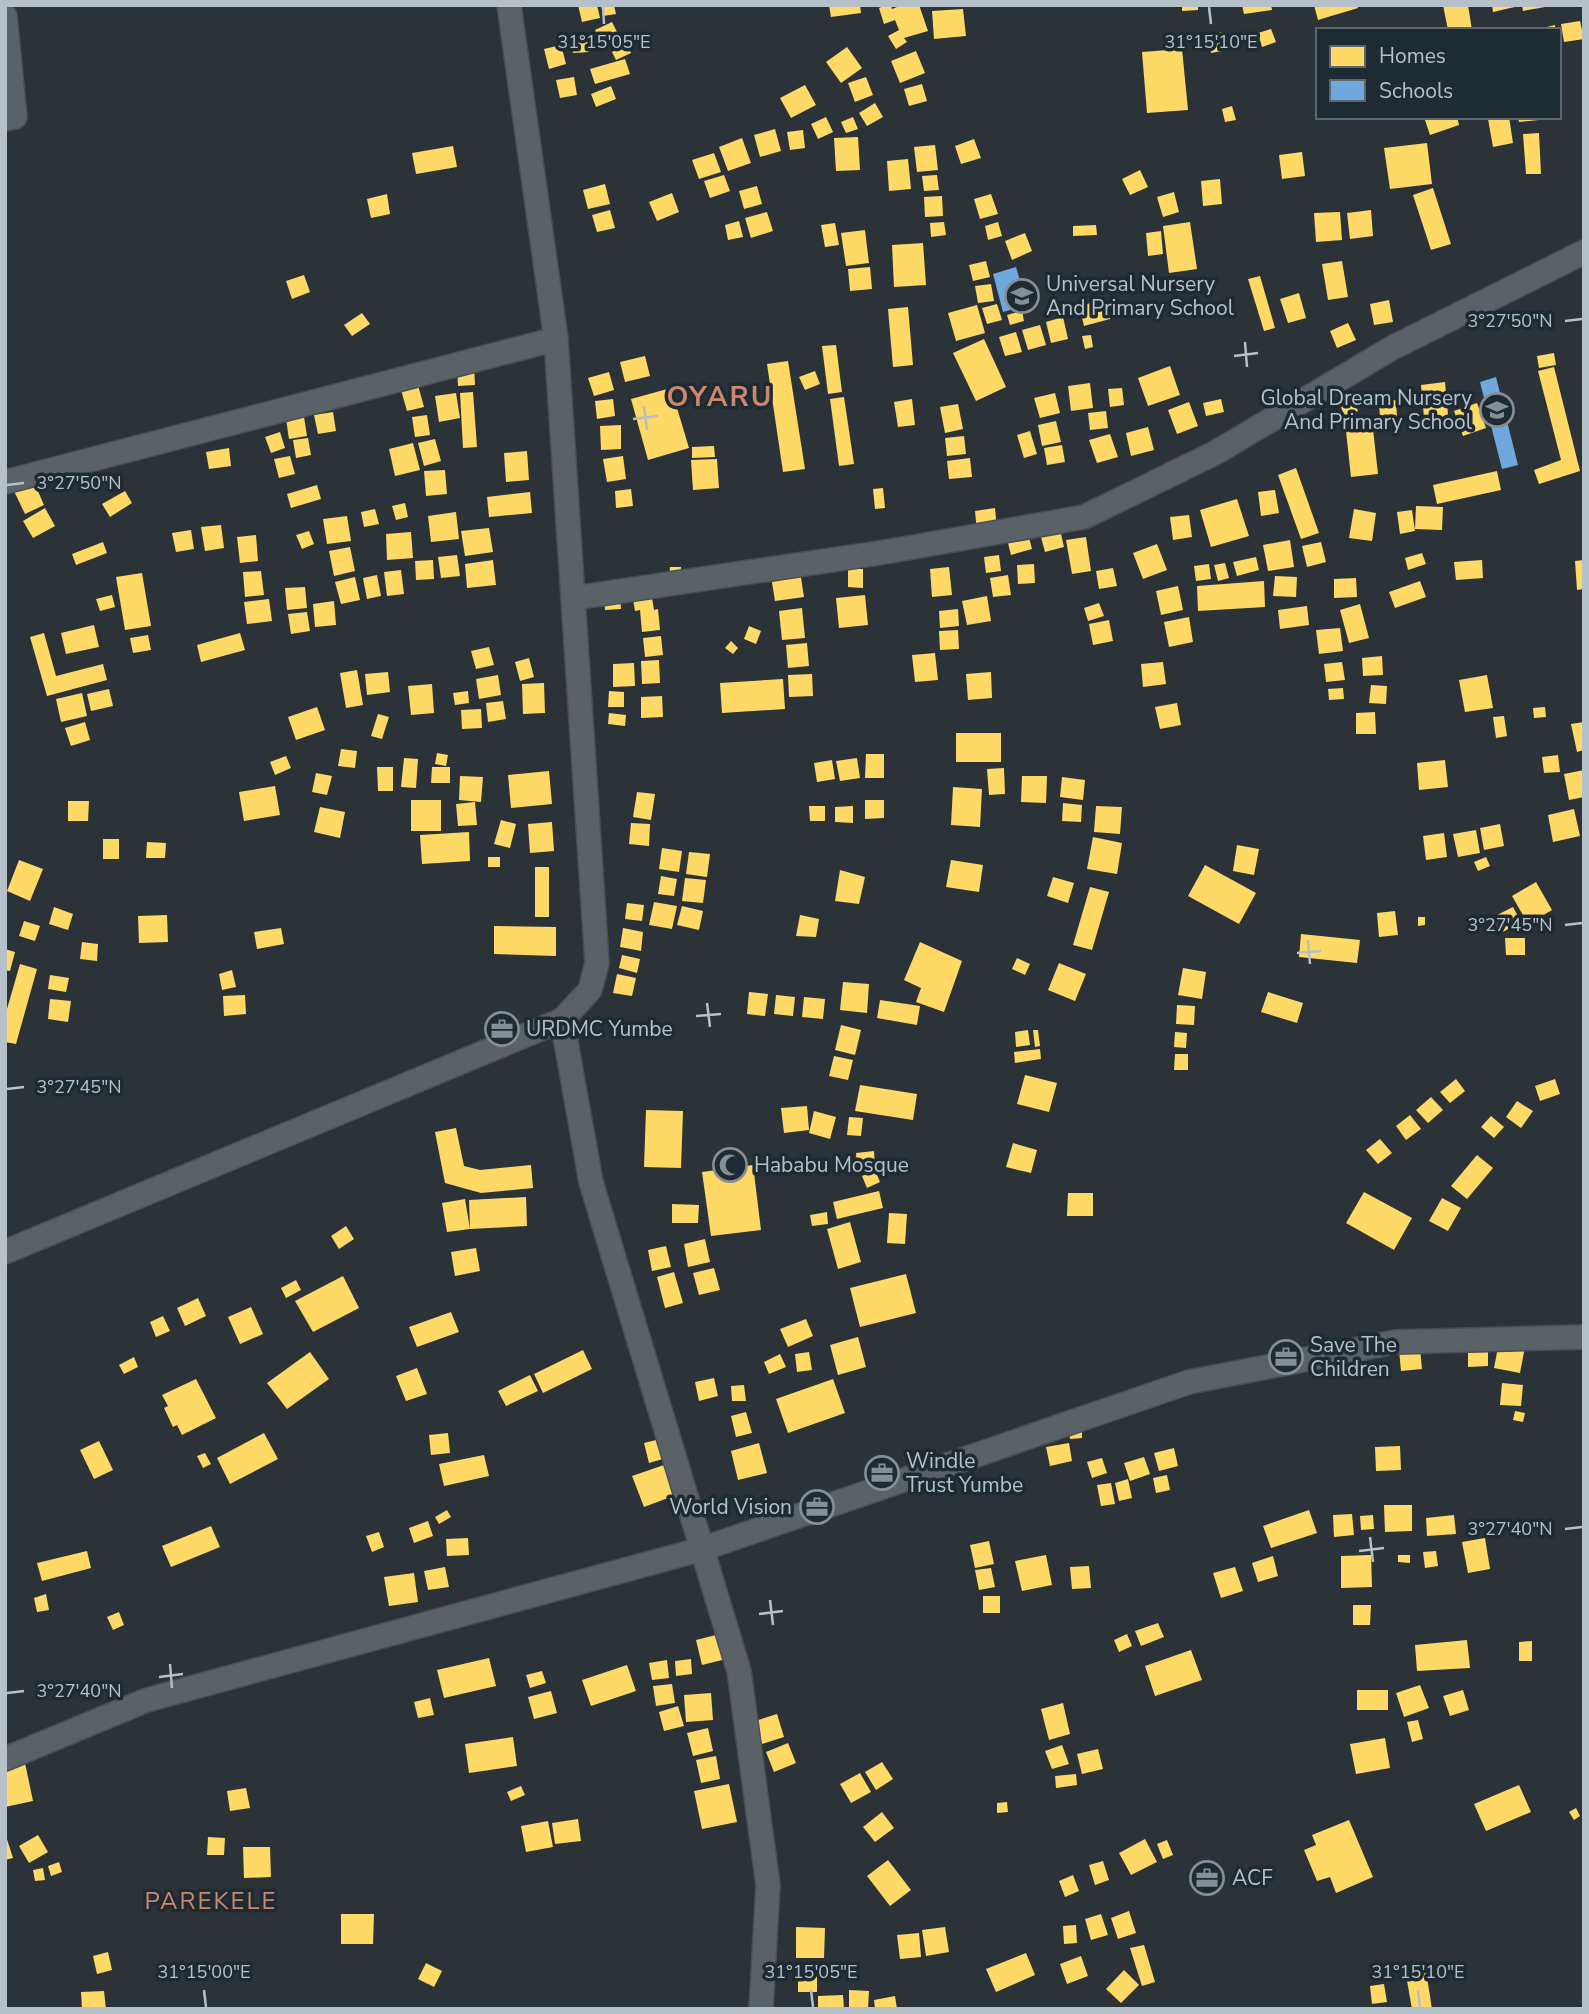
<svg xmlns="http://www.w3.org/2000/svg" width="1589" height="2014" viewBox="0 0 1589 2014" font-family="'Nunito Sans',sans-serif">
  <rect width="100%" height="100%" fill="#2c3338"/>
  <g fill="#ffd966">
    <polygon points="578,5 597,5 600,18 582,22"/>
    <polygon points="601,5 614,5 616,14 603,16"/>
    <polygon points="829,5 860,5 861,13 831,17"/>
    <polygon points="886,5 891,5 892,9 902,5 919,5 928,31 904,38 907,42 896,49 888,36 899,30 895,20 884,24 879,8"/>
    <polygon points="1182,5 1198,5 1198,10 1182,11"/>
    <polygon points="1242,5 1271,5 1272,10 1244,14"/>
    <polygon points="1314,5 1357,5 1358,8 1318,20"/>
    <polygon points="1443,5 1468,5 1472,30 1448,30"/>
    <polygon points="1492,5 1519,5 1519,6 1493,12"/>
    <polygon points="1522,5 1545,5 1545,7 1523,11"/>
    <polygon points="963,9 966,36 934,39 932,11"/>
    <polygon points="1580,21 1584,39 1564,42 1561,24"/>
    <polygon points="612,22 620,38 604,46 595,30"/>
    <polygon points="1555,25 1555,30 1539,30 1539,29"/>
    <polygon points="1271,29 1276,42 1262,47 1258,33"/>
    <polygon points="1224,32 1227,50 1211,53 1208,34"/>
    <polygon points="588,37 589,52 573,53 571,39"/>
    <polygon points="561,45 566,64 549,69 544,49"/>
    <polygon points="627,45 631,53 616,60 612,52"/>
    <polygon points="847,47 862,68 841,83 826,62"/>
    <polygon points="1182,49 1188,110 1147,113 1142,52"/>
    <polygon points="916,51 925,73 900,83 891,61"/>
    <polygon points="625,59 630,74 595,84 590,69"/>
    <polygon points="574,77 577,95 560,98 556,80"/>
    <polygon points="866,77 873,95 855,102 848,83"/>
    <polygon points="922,84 927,101 909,106 904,89"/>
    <polygon points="805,85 816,105 791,118 780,98"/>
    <polygon points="611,86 616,99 596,107 591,94"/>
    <polygon points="875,103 883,117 867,126 859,113"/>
    <polygon points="1232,106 1236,120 1225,122 1222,109"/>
    <polygon points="826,117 833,132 818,139 811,124"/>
    <polygon points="853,117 858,129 846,133 841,122"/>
    <polygon points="1424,117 1457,117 1459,125 1430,135"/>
    <polygon points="1499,117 1509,117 1513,143 1493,147 1488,119"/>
    <polygon points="1518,117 1549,117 1549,119 1519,122"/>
    <polygon points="775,129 781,151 760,157 754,135"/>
    <polygon points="803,130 805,148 790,150 787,132"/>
    <polygon points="1539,133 1541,174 1526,174 1523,134"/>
    <polygon points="858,137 860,170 836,171 834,138"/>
    <polygon points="742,138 751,163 728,171 719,147"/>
    <polygon points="974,139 981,158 961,164 955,146"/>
    <polygon points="1427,143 1432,184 1390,189 1384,148"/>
    <polygon points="935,145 938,170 917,172 914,147"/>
    <polygon points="453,146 457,167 416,174 412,153"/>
    <polygon points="1302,152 1305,176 1282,179 1279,155"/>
    <polygon points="714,153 721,172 699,179 692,160"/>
    <polygon points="908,159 911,189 889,191 887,161"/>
    <polygon points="1140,170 1148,187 1130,195 1122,179"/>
    <polygon points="724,175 730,191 710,198 704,181"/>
    <polygon points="937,175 939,190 924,191 922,176"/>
    <polygon points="1220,179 1222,204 1203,206 1201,181"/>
    <polygon points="605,184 610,204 588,209 583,190"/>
    <polygon points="757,186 762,204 744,209 739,191"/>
    <polygon points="1433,188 1451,244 1431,250 1413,195"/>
    <polygon points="1174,192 1179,212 1163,217 1157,197"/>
    <polygon points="672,193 679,212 657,221 649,202"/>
    <polygon points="387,194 390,214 371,218 367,199"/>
    <polygon points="991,194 998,214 980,219 974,199"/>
    <polygon points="942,196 943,216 925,217 924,197"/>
    <polygon points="610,210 615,228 597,232 592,215"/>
    <polygon points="1371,210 1373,236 1350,239 1347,213"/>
    <polygon points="767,212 773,231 751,238 745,218"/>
    <polygon points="1340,212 1342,240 1316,242 1314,213"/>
    <polygon points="739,221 743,237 728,240 725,225"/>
    <polygon points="944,222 946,235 931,237 930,223"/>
    <polygon points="998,222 1002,236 988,240 985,226"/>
    <polygon points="1190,222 1197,269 1169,273 1163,226"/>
    <polygon points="835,223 839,245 825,247 821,225"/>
    <polygon points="1096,225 1097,235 1073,236 1073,226"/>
    <polygon points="865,230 869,263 846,266 841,233"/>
    <polygon points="1161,231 1163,254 1148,256 1146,233"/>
    <polygon points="1025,233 1032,251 1012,260 1005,241"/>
    <polygon points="923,243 926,285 894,287 892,245"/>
    <polygon points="986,261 990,277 973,281 969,265"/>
    <polygon points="1342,261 1348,297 1328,300 1322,264"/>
    <polygon points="870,267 872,289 850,291 848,269"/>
    <polygon points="304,275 310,292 292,299 286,281"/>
    <polygon points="1260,276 1275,328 1264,331 1248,279"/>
    <polygon points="991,284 994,301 978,303 975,286"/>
    <polygon points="1299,293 1306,318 1288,323 1280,299"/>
    <polygon points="1106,299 1110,319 1084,326 1079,306"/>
    <polygon points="1389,300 1393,322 1374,325 1370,304"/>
    <polygon points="997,304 1002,320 987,324 982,308"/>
    <polygon points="977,305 985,333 956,341 948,313"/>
    <polygon points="908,307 913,365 893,367 888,309"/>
    <polygon points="1022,311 1024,321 1010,325 1007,315"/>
    <polygon points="362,313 370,324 352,336 344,325"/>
    <polygon points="1063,317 1068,339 1051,343 1046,322"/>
    <polygon points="1348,323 1356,340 1337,348 1330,331"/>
    <polygon points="1040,325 1046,345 1028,350 1022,330"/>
    <polygon points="1016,332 1022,352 1005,356 999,337"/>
    <polygon points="1091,335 1093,347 1085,349 1082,336"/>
    <polygon points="984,339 1006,387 976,401 953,353"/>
    <polygon points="836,345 842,392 828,394 822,346"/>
    <polygon points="1554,353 1556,365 1539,368 1537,356"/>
    <polygon points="645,356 650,376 625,382 620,362"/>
    <polygon points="788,361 805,469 783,472 767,364"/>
    <polygon points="474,365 475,385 458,386 457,366"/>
    <polygon points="1170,366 1180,395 1148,406 1138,378"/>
    <polygon points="1554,367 1580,471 1539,484 1534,470 1561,460 1538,371"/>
    <polygon points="815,371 820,384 805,390 799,377"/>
    <polygon points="609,372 614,390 594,396 588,378"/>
    <polygon points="1445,382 1449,425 1425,428 1421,385"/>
    <polygon points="1090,383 1093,408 1071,411 1068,386"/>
    <polygon points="418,385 424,407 407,411 401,390"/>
    <polygon points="671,388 689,448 648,460 631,399"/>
    <polygon points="1122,388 1124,405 1110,407 1108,389"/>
    <polygon points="473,392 477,447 463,448 460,393"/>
    <polygon points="456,393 460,418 439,422 435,396"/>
    <polygon points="1055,393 1060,413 1040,418 1034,398"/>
    <polygon points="1351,394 1358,411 1345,417 1338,400"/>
    <polygon points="844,397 854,464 839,466 830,399"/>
    <polygon points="613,399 615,416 597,419 595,401"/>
    <polygon points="912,399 915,425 898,427 894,402"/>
    <polygon points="1221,399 1224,412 1206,416 1203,403"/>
    <polygon points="1396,400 1397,418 1380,419 1379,401"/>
    <polygon points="1189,402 1198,426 1177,434 1168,410"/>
    <polygon points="1477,403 1486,428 1463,436 1454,411"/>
    <polygon points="958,404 963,429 945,433 940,407"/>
    <polygon points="1106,411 1108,428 1090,430 1088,413"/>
    <polygon points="333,412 336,431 318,434 314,415"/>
    <polygon points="427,415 430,435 415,437 412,417"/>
    <polygon points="304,417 307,436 289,439 286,419"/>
    <polygon points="1056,421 1061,442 1042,446 1038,425"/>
    <polygon points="621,425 621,449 601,450 600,426"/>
    <polygon points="1148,427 1154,450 1131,456 1126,433"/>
    <polygon points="1373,429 1378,474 1351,477 1346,431"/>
    <polygon points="1030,431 1037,454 1024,458 1017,435"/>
    <polygon points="280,432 285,448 271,453 265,437"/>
    <polygon points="1110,434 1118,457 1097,463 1089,440"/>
    <polygon points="964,436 966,454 947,456 945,438"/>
    <polygon points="308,438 311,455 296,458 293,440"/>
    <polygon points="435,439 441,461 424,466 418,443"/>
    <polygon points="413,443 420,470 395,476 389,449"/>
    <polygon points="1062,445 1065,462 1047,465 1044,448"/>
    <polygon points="714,446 715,457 692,458 692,447"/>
    <polygon points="229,448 231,466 209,469 206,452"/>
    <polygon points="527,451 529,480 506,482 504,453"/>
    <polygon points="290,456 295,474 279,478 274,459"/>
    <polygon points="623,456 626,479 607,482 603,459"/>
    <polygon points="970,458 972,477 949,479 947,461"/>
    <polygon points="717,459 719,488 693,490 691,460"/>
    <polygon points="1296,468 1319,533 1301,539 1278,475"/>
    <polygon points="445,470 447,494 426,496 424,471"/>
    <polygon points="1497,471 1501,490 1437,504 1433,485"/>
    <polygon points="34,482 44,505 25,514 14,491"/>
    <polygon points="317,485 321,499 291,508 287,494"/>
    <polygon points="883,488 885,508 875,509 873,489"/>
    <polygon points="631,489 633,506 616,508 615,491"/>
    <polygon points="1275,490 1279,513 1261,516 1258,492"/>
    <polygon points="125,491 132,503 110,517 102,504"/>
    <polygon points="530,492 532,513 489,517 487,497"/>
    <polygon points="1237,499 1249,536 1211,547 1200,510"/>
    <polygon points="405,503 408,517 396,520 392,506"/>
    <polygon points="1416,506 1443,507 1442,530 1415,529"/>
    <polygon points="45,508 55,526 33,538 23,521"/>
    <polygon points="995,508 997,530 977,532 975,511"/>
    <polygon points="375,509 379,524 364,527 361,512"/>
    <polygon points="1354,509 1376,513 1372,541 1349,538"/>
    <polygon points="1412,510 1415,531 1400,534 1397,512"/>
    <polygon points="456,512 459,539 431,542 428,516"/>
    <polygon points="1189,515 1192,537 1173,540 1170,517"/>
    <polygon points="347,516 351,541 327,544 323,519"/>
    <polygon points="221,525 224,548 205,551 201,527"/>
    <polygon points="1059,525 1064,547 1045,552 1039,530"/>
    <polygon points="489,528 493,552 465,556 461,531"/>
    <polygon points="191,530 194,549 176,552 172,533"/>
    <polygon points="1027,530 1032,549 1011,555 1006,535"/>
    <polygon points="309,531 314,544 302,549 296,535"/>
    <polygon points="411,532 413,558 387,560 386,534"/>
    <polygon points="256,535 258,561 240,563 237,537"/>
    <polygon points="1086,537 1091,571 1072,574 1066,540"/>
    <polygon points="1290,540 1294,567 1268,571 1263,545"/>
    <polygon points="103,542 107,553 76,565 72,554"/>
    <polygon points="1321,542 1326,562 1307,567 1302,546"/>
    <polygon points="1157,544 1167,570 1143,579 1133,553"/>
    <polygon points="350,547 355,571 334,576 329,551"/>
    <polygon points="1422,553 1426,564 1408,570 1405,558"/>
    <polygon points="457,555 460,576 441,578 438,557"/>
    <polygon points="999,555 1001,571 986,573 984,557"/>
    <polygon points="1256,557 1259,570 1237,576 1233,562"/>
    <polygon points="433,560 434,579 416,580 415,561"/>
    <polygon points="493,560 496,585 467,588 465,564"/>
    <polygon points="1482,560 1483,578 1456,580 1454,562"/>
    <polygon points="1584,560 1584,589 1577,590 1575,561"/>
    <polygon points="1225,563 1229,578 1218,581 1214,565"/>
    <polygon points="1034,564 1035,583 1018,584 1017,565"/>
    <polygon points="1209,564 1211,579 1196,581 1194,566"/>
    <polygon points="670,567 681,567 680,581 669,580"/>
    <polygon points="949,567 952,595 932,597 930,569"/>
    <polygon points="1113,568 1117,586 1099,589 1096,571"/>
    <polygon points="848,569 863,569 863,588 848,587"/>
    <polygon points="401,570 404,594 387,596 384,572"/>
    <polygon points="261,571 264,595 245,597 243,572"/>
    <polygon points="800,571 804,597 775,601 771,576"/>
    <polygon points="142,573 151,626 125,630 116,577"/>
    <polygon points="377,575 381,596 367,599 363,578"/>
    <polygon points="1008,575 1011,595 993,597 990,578"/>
    <polygon points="1275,576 1297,577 1296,597 1273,596"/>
    <polygon points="355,577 360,600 341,604 335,582"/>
    <polygon points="1356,578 1357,597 1334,598 1334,579"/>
    <polygon points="1264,581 1265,607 1198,611 1197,586"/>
    <polygon points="1420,581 1426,597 1395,608 1389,592"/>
    <polygon points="1178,586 1183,610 1161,615 1156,591"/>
    <polygon points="305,587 307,608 287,610 285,588"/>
    <polygon points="651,591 654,610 658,609 660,630 642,632 640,610 635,611 632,593"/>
    <polygon points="112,595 115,607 100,611 96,599"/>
    <polygon points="865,595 868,625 839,628 836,598"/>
    <polygon points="620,596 621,609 605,610 604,597"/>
    <polygon points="987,596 991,621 967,625 962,601"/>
    <polygon points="269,599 272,621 247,624 244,602"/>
    <polygon points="334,601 336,625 315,627 313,604"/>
    <polygon points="1099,603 1104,616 1088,621 1084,608"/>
    <polygon points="1360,604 1369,638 1349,643 1340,610"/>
    <polygon points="1307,606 1309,625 1280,629 1278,610"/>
    <polygon points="802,608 805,638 782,640 779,611"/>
    <polygon points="958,609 959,626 940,628 939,611"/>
    <polygon points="307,612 310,631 291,634 288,614"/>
    <polygon points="1189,617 1193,642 1169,647 1164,622"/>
    <polygon points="1109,620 1113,641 1093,645 1089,624"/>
    <polygon points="94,625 99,647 66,654 61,633"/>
    <polygon points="749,626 761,631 756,644 744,639"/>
    <polygon points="1340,628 1343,651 1319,654 1316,630"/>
    <polygon points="958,630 959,649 940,650 939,631"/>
    <polygon points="44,633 56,676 103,664 107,680 47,696 30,637"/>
    <polygon points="240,633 245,650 201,662 197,645"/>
    <polygon points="148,635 151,650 133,653 130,638"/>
    <polygon points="661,636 663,655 645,657 643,638"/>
    <polygon points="731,641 738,648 733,654 725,648"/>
    <polygon points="807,643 809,666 788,668 786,645"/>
    <polygon points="489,647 494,665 476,669 471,651"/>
    <polygon points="935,653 938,680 915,682 912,655"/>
    <polygon points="1382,656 1383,675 1363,676 1362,658"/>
    <polygon points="529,658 534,677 520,681 515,662"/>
    <polygon points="659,660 660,683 642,684 641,661"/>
    <polygon points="1163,662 1166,684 1143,687 1141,664"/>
    <polygon points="1342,662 1345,680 1326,682 1324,664"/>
    <polygon points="634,663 635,686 613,687 613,664"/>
    <polygon points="357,670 363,705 346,708 340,673"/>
    <polygon points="388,672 390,692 367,695 365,674"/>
    <polygon points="991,672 992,698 968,700 966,674"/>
    <polygon points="812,674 813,696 789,697 788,675"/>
    <polygon points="498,675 501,695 479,699 476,679"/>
    <polygon points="1487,675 1493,708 1465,712 1459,680"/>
    <polygon points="783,679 785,709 722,713 720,683"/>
    <polygon points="544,683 545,713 523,714 522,684"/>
    <polygon points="432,684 434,713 411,715 408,686"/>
    <polygon points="1371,685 1387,686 1386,704 1369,703"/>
    <polygon points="1343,688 1344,699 1329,700 1328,689"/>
    <polygon points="109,689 113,706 91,711 87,694"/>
    <polygon points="468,691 469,703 455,705 453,693"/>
    <polygon points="609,691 624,692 624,707 608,707"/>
    <polygon points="82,693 87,716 61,722 56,699"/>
    <polygon points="662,696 663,717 641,718 641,697"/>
    <polygon points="503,701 506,719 488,722 486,703"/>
    <polygon points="1177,703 1181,725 1160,729 1155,707"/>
    <polygon points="317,707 325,730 296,740 288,717"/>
    <polygon points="1545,707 1546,717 1534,718 1533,708"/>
    <polygon points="481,709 482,728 462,729 461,710"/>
    <polygon points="1375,712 1376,734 1356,734 1356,713"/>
    <polygon points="609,713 626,715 625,726 608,724"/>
    <polygon points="378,714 389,717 382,739 371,736"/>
    <polygon points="1504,716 1507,736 1496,738 1493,717"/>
    <polygon points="85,722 90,740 71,746 65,728"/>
    <polygon points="1584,722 1584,750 1577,752 1571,724"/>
    <rect x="956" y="733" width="45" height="29"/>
    <polygon points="341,749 357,751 355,768 338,766"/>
    <polygon points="437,753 448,755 446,766 435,764"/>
    <polygon points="866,754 884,754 884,778 865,778"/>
    <polygon points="1558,755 1560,772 1544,773 1542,757"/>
    <polygon points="286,756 291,768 275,775 270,762"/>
    <polygon points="404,758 418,759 416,788 401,787"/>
    <polygon points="857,758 860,778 840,781 836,761"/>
    <polygon points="832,760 835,779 817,782 814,763"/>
    <polygon points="1445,760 1448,787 1419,790 1417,763"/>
    <polygon points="377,767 393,767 393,791 378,791"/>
    <polygon points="432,767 450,767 450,783 431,783"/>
    <polygon points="1004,768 1005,794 989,795 987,769"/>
    <polygon points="1584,770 1584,797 1569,800 1564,774"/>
    <polygon points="549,771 552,804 511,808 508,775"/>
    <polygon points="316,773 332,776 327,795 312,792"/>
    <polygon points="460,776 483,777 481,802 459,800"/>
    <polygon points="1022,776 1047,776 1046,803 1021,802"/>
    <polygon points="1062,777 1085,780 1083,800 1060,797"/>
    <polygon points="275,786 280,815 244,821 239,792"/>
    <polygon points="953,787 982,789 980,827 951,825"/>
    <polygon points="637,792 655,794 651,820 633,817"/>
    <rect x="411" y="800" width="30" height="31"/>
    <polygon points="865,800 884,800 884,818 865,819"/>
    <polygon points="68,801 89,801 88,821 68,821"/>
    <polygon points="475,802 477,825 458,826 456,804"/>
    <polygon points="1063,803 1082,805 1081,822 1062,821"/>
    <polygon points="809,806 825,806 825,821 810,821"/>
    <polygon points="853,806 853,823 835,822 835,807"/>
    <polygon points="1096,806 1122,807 1120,834 1094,832"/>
    <polygon points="320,807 345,812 340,838 314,832"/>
    <polygon points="1574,809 1580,836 1553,842 1548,815"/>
    <polygon points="501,820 516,824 510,848 494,844"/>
    <polygon points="552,822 554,851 530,853 528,824"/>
    <polygon points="631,823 650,824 649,846 629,844"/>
    <polygon points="1500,824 1504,846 1484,850 1480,828"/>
    <polygon points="1476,830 1480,853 1458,857 1453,834"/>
    <polygon points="469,832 470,861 422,864 420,835"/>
    <polygon points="1444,833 1447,857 1426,860 1423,836"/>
    <polygon points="1093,837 1122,843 1117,874 1087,869"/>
    <rect x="103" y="839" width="16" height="20"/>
    <polygon points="147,842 166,843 165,858 146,858"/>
    <polygon points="1237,845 1259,849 1254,875 1233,871"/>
    <polygon points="662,848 682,851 679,872 659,869"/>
    <polygon points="689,852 710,854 707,877 686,874"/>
    <rect x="488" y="857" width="12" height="10"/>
    <polygon points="1486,857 1490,866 1478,871 1474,862"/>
    <polygon points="19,860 43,869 30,901 7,891"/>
    <polygon points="951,860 983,865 979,892 946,887"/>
    <polygon points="1205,865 1256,893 1239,924 1188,896"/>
    <rect x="535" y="867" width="14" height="50"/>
    <polygon points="840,870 865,877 859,904 835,901"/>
    <polygon points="661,876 677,879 674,896 658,894"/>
    <polygon points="1053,877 1074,883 1068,903 1047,896"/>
    <polygon points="685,878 706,880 703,903 682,901"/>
    <polygon points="1536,882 1552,910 1528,924 1512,896"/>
    <polygon points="1090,887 1109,892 1092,950 1073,945"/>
    <polygon points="654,902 677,906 672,929 649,925"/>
    <polygon points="627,903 644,905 642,921 625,919"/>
    <polygon points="682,906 703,911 699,930 677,925"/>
    <polygon points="54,907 73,914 68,930 49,924"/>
    <polygon points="1513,907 1521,922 1499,934 1491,918"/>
    <polygon points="1395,911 1398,935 1379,937 1377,913"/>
    <polygon points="167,915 168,942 139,943 138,916"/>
    <polygon points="800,915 819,919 816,937 796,936"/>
    <polygon points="1418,917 1425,917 1425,925 1418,926"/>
    <polygon points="24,921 40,926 35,941 19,936"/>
    <polygon points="494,926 556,927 556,956 494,954"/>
    <polygon points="281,928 284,944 257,949 254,932"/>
    <polygon points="623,928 643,932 641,951 620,947"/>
    <polygon points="1301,934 1360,940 1357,963 1299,957"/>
    <polygon points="1505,938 1525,938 1525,955 1506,955"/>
    <polygon points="82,942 98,944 97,961 80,959"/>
    <polygon points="920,942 962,961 944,1012 916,1002 921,988 904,980"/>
    <polygon points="5,949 15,952 10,971 5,970"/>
    <polygon points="622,955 640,959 637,973 619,968"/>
    <polygon points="1017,958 1030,964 1025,975 1012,969"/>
    <polygon points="1059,963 1086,974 1075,1001 1048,990"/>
    <polygon points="20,964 37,969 16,1044 5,1042 5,1016"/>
    <polygon points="1183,968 1206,972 1202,999 1178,995"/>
    <polygon points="232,970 236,987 222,990 219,974"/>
    <polygon points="617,974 636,978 632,996 613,993"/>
    <polygon points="50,975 69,978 66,992 48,989"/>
    <polygon points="843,982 869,984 867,1013 840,1010"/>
    <polygon points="749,992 768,994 765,1016 747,1014"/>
    <polygon points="1268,992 1303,1003 1297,1023 1261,1012"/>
    <polygon points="245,995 246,1014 224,1016 223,996"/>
    <polygon points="776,995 795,997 793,1016 774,1014"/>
    <polygon points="804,997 825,999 823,1019 802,1017"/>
    <polygon points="50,999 71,1001 68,1022 48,1019"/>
    <polygon points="880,1000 920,1006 917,1025 877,1018"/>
    <polygon points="1177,1005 1195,1006 1194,1025 1176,1024"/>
    <polygon points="841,1025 861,1030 855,1055 835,1050"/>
    <polygon points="1028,1030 1030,1045 1016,1047 1015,1032"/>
    <polygon points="1033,1030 1038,1030 1040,1046 1035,1047"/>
    <polygon points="1175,1032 1187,1033 1186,1048 1174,1047"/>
    <polygon points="1040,1049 1041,1059 1015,1063 1014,1052"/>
    <polygon points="1175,1054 1188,1054 1188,1070 1174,1070"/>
    <polygon points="834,1056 853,1060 848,1080 829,1076"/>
    <polygon points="1025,1075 1057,1083 1049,1112 1017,1104"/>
    <polygon points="1456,1079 1465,1091 1450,1103 1440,1092"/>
    <polygon points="1555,1079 1560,1094 1540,1101 1535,1086"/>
    <polygon points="860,1085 917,1094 913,1120 855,1111"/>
    <polygon points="1431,1097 1443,1110 1428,1123 1416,1110"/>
    <polygon points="1517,1101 1533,1111 1521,1128 1506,1117"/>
    <polygon points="807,1106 809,1130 784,1133 781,1108"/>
    <polygon points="646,1110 683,1111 681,1168 644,1167"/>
    <polygon points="814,1111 836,1117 830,1139 809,1133"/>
    <polygon points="1410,1115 1421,1129 1406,1140 1396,1126"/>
    <polygon points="1491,1116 1504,1127 1494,1138 1481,1127"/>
    <polygon points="849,1117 863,1118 861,1136 847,1135"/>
    <polygon points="456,1128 464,1166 480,1170 531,1165 533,1188 481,1193 445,1183 435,1132"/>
    <polygon points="1380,1139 1392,1153 1378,1164 1366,1150"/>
    <polygon points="1013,1143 1037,1150 1031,1173 1006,1167"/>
    <polygon points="874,1151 875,1166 857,1168 856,1153"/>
    <polygon points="1477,1155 1493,1168 1467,1199 1451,1186"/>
    <polygon points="753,1165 761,1230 711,1236 702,1172"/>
    <polygon points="875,1170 880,1182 867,1188 862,1176"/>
    <polygon points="879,1191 883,1208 837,1219 833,1202"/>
    <polygon points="1364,1192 1412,1218 1394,1250 1346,1223"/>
    <polygon points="1068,1193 1093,1193 1093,1216 1067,1216"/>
    <polygon points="526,1197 527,1226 470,1229 469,1200"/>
    <polygon points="1442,1198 1461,1208 1448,1231 1429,1221"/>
    <polygon points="465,1199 470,1229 447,1232 442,1203"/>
    <polygon points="672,1204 699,1205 698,1223 672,1223"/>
    <polygon points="827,1212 828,1224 812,1226 810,1215"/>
    <polygon points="889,1213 907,1214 905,1244 887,1243"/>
    <polygon points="850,1222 861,1262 838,1269 827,1229"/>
    <polygon points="346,1226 354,1239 339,1249 331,1236"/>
    <polygon points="705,1239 710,1262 688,1267 684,1244"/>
    <polygon points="666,1246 671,1267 652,1271 648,1250"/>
    <polygon points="476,1248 480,1271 455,1276 451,1252"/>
    <polygon points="714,1268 720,1290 699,1295 693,1273"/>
    <polygon points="674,1272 683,1303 665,1308 657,1277"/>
    <polygon points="906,1274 916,1313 860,1327 850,1288"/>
    <polygon points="343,1276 359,1308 313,1332 295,1301"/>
    <polygon points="296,1280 301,1290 286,1298 281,1288"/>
    <polygon points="198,1298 206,1316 185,1326 177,1308"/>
    <polygon points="251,1307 263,1334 240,1344 228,1317"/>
    <polygon points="451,1312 459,1332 417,1347 409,1327"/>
    <polygon points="163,1316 170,1331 156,1337 150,1322"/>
    <polygon points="806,1319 813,1336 788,1347 780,1329"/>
    <polygon points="858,1337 866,1367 838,1375 830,1345"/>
    <polygon points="1499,1342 1525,1347 1520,1373 1494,1368"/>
    <polygon points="1468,1343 1488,1343 1488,1366 1468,1367"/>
    <polygon points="1420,1348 1422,1369 1401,1371 1399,1350"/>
    <polygon points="583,1350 592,1369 543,1393 534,1374"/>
    <polygon points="310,1352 329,1379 287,1409 267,1383"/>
    <polygon points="809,1352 812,1370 797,1372 795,1354"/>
    <polygon points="780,1354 786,1367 769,1374 764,1362"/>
    <polygon points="134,1357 138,1367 124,1374 119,1365"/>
    <polygon points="417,1368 427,1394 406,1401 396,1376"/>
    <polygon points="530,1375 538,1391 506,1406 498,1391"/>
    <polygon points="714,1378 718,1396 699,1401 695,1382"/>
    <polygon points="196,1379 216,1418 182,1435 177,1425 173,1427 164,1408 168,1406 162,1395"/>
    <polygon points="833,1379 845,1413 788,1433 776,1399"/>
    <polygon points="1502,1383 1523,1385 1521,1406 1500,1405"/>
    <polygon points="744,1385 746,1401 732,1401 731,1386"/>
    <polygon points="1515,1411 1525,1413 1523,1422 1513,1420"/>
    <polygon points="746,1412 752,1433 736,1437 731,1416"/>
    <polygon points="1082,1429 1082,1438 1070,1439 1069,1430"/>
    <polygon points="264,1433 278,1459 230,1484 217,1458"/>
    <polygon points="448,1433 450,1453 431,1455 429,1435"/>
    <polygon points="660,1439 666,1458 649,1463 644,1443"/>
    <polygon points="99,1441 113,1470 94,1479 80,1450"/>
    <polygon points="759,1443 767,1473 738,1480 731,1451"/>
    <polygon points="1069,1443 1072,1461 1050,1466 1046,1447"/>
    <polygon points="1400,1446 1401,1470 1376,1471 1375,1447"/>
    <polygon points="1174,1448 1178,1466 1159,1471 1154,1453"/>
    <polygon points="205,1453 211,1464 203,1468 197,1456"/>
    <polygon points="484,1455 489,1476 444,1486 439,1464"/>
    <polygon points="1144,1457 1150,1474 1130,1481 1124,1463"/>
    <polygon points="1102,1458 1107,1473 1092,1478 1087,1462"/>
    <polygon points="664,1465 676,1495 644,1507 632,1476"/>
    <polygon points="1167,1475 1170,1490 1156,1493 1153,1478"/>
    <polygon points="1128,1479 1132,1498 1119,1501 1115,1483"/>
    <polygon points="1111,1483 1115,1504 1101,1506 1097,1485"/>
    <polygon points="1384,1505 1412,1505 1412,1531 1385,1532"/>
    <polygon points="447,1510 451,1517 439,1524 435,1517"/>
    <polygon points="1309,1510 1317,1533 1271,1548 1263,1526"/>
    <polygon points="1352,1514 1354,1535 1334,1537 1333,1515"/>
    <polygon points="1373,1515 1374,1529 1361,1530 1360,1516"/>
    <polygon points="1454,1515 1456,1534 1427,1536 1426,1518"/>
    <polygon points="428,1521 433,1536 414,1543 409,1528"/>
    <polygon points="211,1526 220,1547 171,1567 162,1546"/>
    <polygon points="379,1532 384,1547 372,1552 366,1536"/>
    <polygon points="468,1538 469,1555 447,1556 446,1539"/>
    <polygon points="1485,1538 1490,1569 1468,1573 1462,1542"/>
    <polygon points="989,1541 994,1564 975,1568 970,1545"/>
    <polygon points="87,1551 91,1568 42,1581 37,1563"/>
    <polygon points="1436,1551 1438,1566 1425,1568 1423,1552"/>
    <polygon points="1046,1555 1052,1585 1022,1591 1015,1561"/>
    <polygon points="1371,1555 1372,1587 1341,1588 1341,1556"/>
    <polygon points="1398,1555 1410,1555 1410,1563 1398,1562"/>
    <polygon points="1273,1556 1278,1576 1258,1582 1252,1563"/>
    <polygon points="1089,1566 1091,1588 1072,1589 1070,1567"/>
    <polygon points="445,1567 449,1587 428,1590 424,1571"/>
    <polygon points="1235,1567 1243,1591 1221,1598 1213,1573"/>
    <polygon points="991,1568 995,1587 979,1590 975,1570"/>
    <polygon points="414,1573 418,1602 389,1606 384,1577"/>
    <polygon points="46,1594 49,1610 37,1612 34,1598"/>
    <rect x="983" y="1596" width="17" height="17"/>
    <polygon points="1353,1605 1371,1605 1370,1625 1353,1625"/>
    <polygon points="119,1612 124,1625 113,1630 107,1617"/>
    <polygon points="1158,1623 1164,1637 1141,1646 1135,1631"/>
    <polygon points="720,1634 726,1659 702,1665 696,1640"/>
    <polygon points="1127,1634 1132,1646 1119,1652 1114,1640"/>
    <polygon points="1467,1640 1470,1668 1417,1671 1415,1645"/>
    <polygon points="1532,1641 1532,1661 1519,1661 1519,1642"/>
    <polygon points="1191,1650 1202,1680 1155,1696 1145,1666"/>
    <polygon points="489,1658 496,1686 444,1698 437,1670"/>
    <polygon points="691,1659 692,1674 676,1676 675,1661"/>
    <polygon points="667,1660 669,1678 652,1680 649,1663"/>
    <polygon points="627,1665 636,1691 591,1706 582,1680"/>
    <polygon points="542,1671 546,1683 530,1688 526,1675"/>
    <polygon points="672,1684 675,1703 656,1706 653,1686"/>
    <polygon points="1420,1685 1429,1708 1404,1717 1396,1693"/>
    <rect x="1357" y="1690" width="31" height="20"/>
    <polygon points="1463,1690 1469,1710 1450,1716 1443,1696"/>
    <polygon points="551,1691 557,1713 534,1719 528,1697"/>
    <polygon points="711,1693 713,1720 686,1722 684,1695"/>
    <polygon points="430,1698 434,1715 418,1718 414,1702"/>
    <polygon points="1063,1703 1070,1734 1049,1740 1041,1709"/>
    <polygon points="678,1706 684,1726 664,1731 659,1712"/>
    <polygon points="777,1714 784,1737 762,1744 755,1721"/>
    <polygon points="1418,1720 1423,1739 1412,1742 1407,1722"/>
    <polygon points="708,1728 713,1751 693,1756 687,1733"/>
    <polygon points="513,1737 517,1766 469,1773 465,1744"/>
    <polygon points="1385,1738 1390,1768 1356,1774 1350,1744"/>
    <polygon points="788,1743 796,1763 774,1772 766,1752"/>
    <polygon points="1062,1745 1069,1764 1052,1769 1045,1751"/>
    <polygon points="1098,1749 1103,1769 1082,1774 1077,1754"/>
    <polygon points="716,1756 720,1779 701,1783 696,1760"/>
    <polygon points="882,1762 893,1779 876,1790 865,1772"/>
    <polygon points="25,1763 33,1801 5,1807 5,1768"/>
    <polygon points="860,1773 871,1792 851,1803 840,1784"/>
    <polygon points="1076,1774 1077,1785 1056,1788 1055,1776"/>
    <polygon points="729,1784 737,1822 702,1829 694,1791"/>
    <polygon points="1519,1785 1531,1812 1486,1831 1474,1804"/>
    <polygon points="521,1786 525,1795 511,1801 507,1792"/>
    <polygon points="246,1788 250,1808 230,1811 227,1791"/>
    <polygon points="1007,1802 1008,1812 997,1813 997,1803"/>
    <polygon points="1576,1808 1580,1816 1574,1820 1569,1812"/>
    <polygon points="882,1812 894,1828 875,1842 863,1827"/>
    <polygon points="578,1819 581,1841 555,1844 552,1823"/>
    <polygon points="1349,1820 1373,1877 1336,1893 1330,1877 1317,1881 1304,1850 1316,1845 1312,1835"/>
    <polygon points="548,1821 553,1847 526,1852 521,1826"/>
    <polygon points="5,1833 13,1858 5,1860"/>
    <polygon points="38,1835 48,1852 29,1863 19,1846"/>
    <polygon points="208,1837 225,1838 224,1855 207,1855"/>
    <polygon points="1145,1839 1157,1862 1131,1875 1119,1853"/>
    <polygon points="1167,1840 1173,1855 1163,1859 1157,1844"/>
    <polygon points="243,1847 270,1847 271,1877 244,1878"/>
    <polygon points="888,1860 911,1890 890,1906 867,1876"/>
    <polygon points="1103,1861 1109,1880 1095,1885 1089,1865"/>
    <polygon points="59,1862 62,1872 51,1876 48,1866"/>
    <polygon points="43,1868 45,1880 35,1881 33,1870"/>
    <polygon points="1073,1875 1079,1891 1065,1897 1059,1881"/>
    <polygon points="1129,1911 1136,1933 1118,1939 1111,1918"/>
    <polygon points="341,1914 374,1914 373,1944 341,1944"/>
    <polygon points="1101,1914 1108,1935 1091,1940 1085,1919"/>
    <polygon points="1076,1925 1077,1943 1064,1944 1063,1926"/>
    <polygon points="796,1927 825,1928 824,1958 796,1958"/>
    <polygon points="945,1927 949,1952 926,1956 922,1930"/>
    <polygon points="919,1933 921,1957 900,1959 897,1935"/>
    <polygon points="1144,1945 1155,1982 1142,1986 1130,1948"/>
    <polygon points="108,1952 112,1970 97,1974 93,1956"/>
    <polygon points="1026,1953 1035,1975 996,1992 986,1969"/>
    <polygon points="1081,1956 1088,1976 1067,1984 1060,1964"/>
    <polygon points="426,1963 442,1971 434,1987 418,1979"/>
    <polygon points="817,1969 817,1992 798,1992 798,1970"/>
    <polygon points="1124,1970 1139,1985 1121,2003 1106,1989"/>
    <polygon points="1426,1971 1432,2009 1412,2009 1406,1975"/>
    <polygon points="1384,1984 1387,2002 1372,2004 1370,1986"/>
    <polygon points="849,1990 869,1991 868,2009 849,2009"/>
    <polygon points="104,1991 106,2009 82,2009 81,1992"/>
    <polygon points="843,1995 844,2009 818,2009 818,1996"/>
    <polygon points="895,1996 897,2009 875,2009 874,2000"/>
  </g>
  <g fill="#6fa8dc">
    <polygon points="1016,267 1027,305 1003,312 993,274"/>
    <polygon points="1496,377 1518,465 1502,469 1480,382"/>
  </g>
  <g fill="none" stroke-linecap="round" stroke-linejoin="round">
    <g stroke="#4a4f53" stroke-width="26">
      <g id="street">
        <polyline points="5,16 15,117 5,119"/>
        <polyline points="5,482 556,339"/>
        <polyline points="574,598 879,553 1084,517 1215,453 1392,348 1584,252"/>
        <polyline points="562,1020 591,1182 739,1671 768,1885 761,2009"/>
        <polyline points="5,1252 562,1020 590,990 597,963 556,339 509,5"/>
        <polyline points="5,1759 147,1700 702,1549 1189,1382 1395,1342 1584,1337"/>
      </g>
    </g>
    <use href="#street" stroke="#5b6267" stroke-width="23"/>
  </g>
  <path fill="none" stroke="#b6c0c9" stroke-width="2.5" d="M603,7L604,24M1209,7L1211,24M1565,321L1582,319M1245,342L1247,367M1234,356L1258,353M644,406L647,430M633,419L658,416M7,485L24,483M1565,925L1582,923M1308,940L1310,964M1297,953L1321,951M707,1003L710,1027M696,1016L721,1014M7,1089L24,1087M1565,1529L1582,1527M1370,1537L1373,1562M1359,1551L1384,1548M770,1600L773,1625M759,1614L783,1611M170,1664L172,1688M159,1677L183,1674M7,1693L24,1691M204,1990L206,2007M811,1990L813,2007M1418,1990L1420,2007"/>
  <defs>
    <g id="school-ring" transform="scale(1.75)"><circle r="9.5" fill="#1f2b33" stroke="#868f96" stroke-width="1.5"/><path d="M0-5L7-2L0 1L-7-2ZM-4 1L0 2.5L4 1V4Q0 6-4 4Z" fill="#868f96"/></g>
    <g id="office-ring" transform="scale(1.75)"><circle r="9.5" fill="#1f2b33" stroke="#868f96" stroke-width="1.5"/><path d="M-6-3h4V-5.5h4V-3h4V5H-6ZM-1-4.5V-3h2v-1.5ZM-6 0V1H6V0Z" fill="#868f96"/></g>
    <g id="mosque-ring" transform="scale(1.75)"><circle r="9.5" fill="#1f2b33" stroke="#868f96" stroke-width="1.5"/><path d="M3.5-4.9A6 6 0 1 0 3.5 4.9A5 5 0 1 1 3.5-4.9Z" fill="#868f96"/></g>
  </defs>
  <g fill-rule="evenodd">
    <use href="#school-ring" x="1022" y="296"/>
    <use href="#school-ring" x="1497" y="410"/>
    <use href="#office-ring" x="502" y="1029"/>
    <use href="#mosque-ring" x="730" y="1165"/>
    <use href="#office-ring" x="1286" y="1357"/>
    <use href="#office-ring" x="882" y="1473"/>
    <use href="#office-ring" x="817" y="1507"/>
    <use href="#office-ring" x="1207" y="1878"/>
  </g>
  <g text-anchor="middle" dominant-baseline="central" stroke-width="7" stroke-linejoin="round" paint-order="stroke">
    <g font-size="21" fill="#b6c0c9" stroke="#1f2b33" text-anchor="start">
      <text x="1046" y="284">Universal Nursery<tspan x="1046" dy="24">And Primary School</tspan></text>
      <text x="1472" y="398" text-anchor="end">Global Dream Nursery<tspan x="1472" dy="24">And Primary School</tspan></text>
      <text x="526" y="1029">URDMC Yumbe</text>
      <text x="754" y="1165">Hababu Mosque</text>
      <text x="1310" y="1345">Save The<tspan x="1310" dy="24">Children</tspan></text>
      <text x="906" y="1461">Windle<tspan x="906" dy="24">Trust Yumbe</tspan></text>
      <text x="792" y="1507" text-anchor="end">World Vision</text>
      <text x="1232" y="1878">ACF</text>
    </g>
    <g font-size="24" letter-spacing="2" fill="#cf876b" stroke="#1f2b33">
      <text x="211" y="1901">PAREKELE</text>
    </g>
    <g font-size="28" font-weight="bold" letter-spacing="2" fill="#cf876b" stroke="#1f2b33">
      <text x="720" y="397">OYARU</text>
    </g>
  </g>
  <g font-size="18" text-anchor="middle" fill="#b6c0c9" stroke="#1f2b33" stroke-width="7" stroke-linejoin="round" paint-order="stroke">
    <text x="604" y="48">31°15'05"E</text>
    <text x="1211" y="48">31°15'10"E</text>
    <text x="1510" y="327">3°27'50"N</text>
    <text x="79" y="489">3°27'50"N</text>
    <text x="1510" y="931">3°27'45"N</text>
    <text x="79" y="1093">3°27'45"N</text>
    <text x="1510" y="1535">3°27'40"N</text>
    <text x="79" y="1697">3°27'40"N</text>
    <text x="204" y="1978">31°15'00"E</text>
    <text x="811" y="1978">31°15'05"E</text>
    <text x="1418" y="1978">31°15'10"E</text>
  </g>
  <rect width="1589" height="2014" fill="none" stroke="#b6c0c9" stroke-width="14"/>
  <rect x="1316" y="28" width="245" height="91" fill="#1f2b33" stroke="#5b676f" stroke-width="2"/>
  <rect x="1330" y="46" width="35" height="21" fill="#ffd966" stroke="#5b676f" stroke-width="2"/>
  <text x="1379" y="63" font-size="21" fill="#b6c0c9">Homes</text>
  <rect x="1330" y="80" width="35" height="21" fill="#6fa8dc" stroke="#5b676f" stroke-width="2"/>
  <text x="1379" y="98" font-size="21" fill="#b6c0c9">Schools</text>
</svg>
